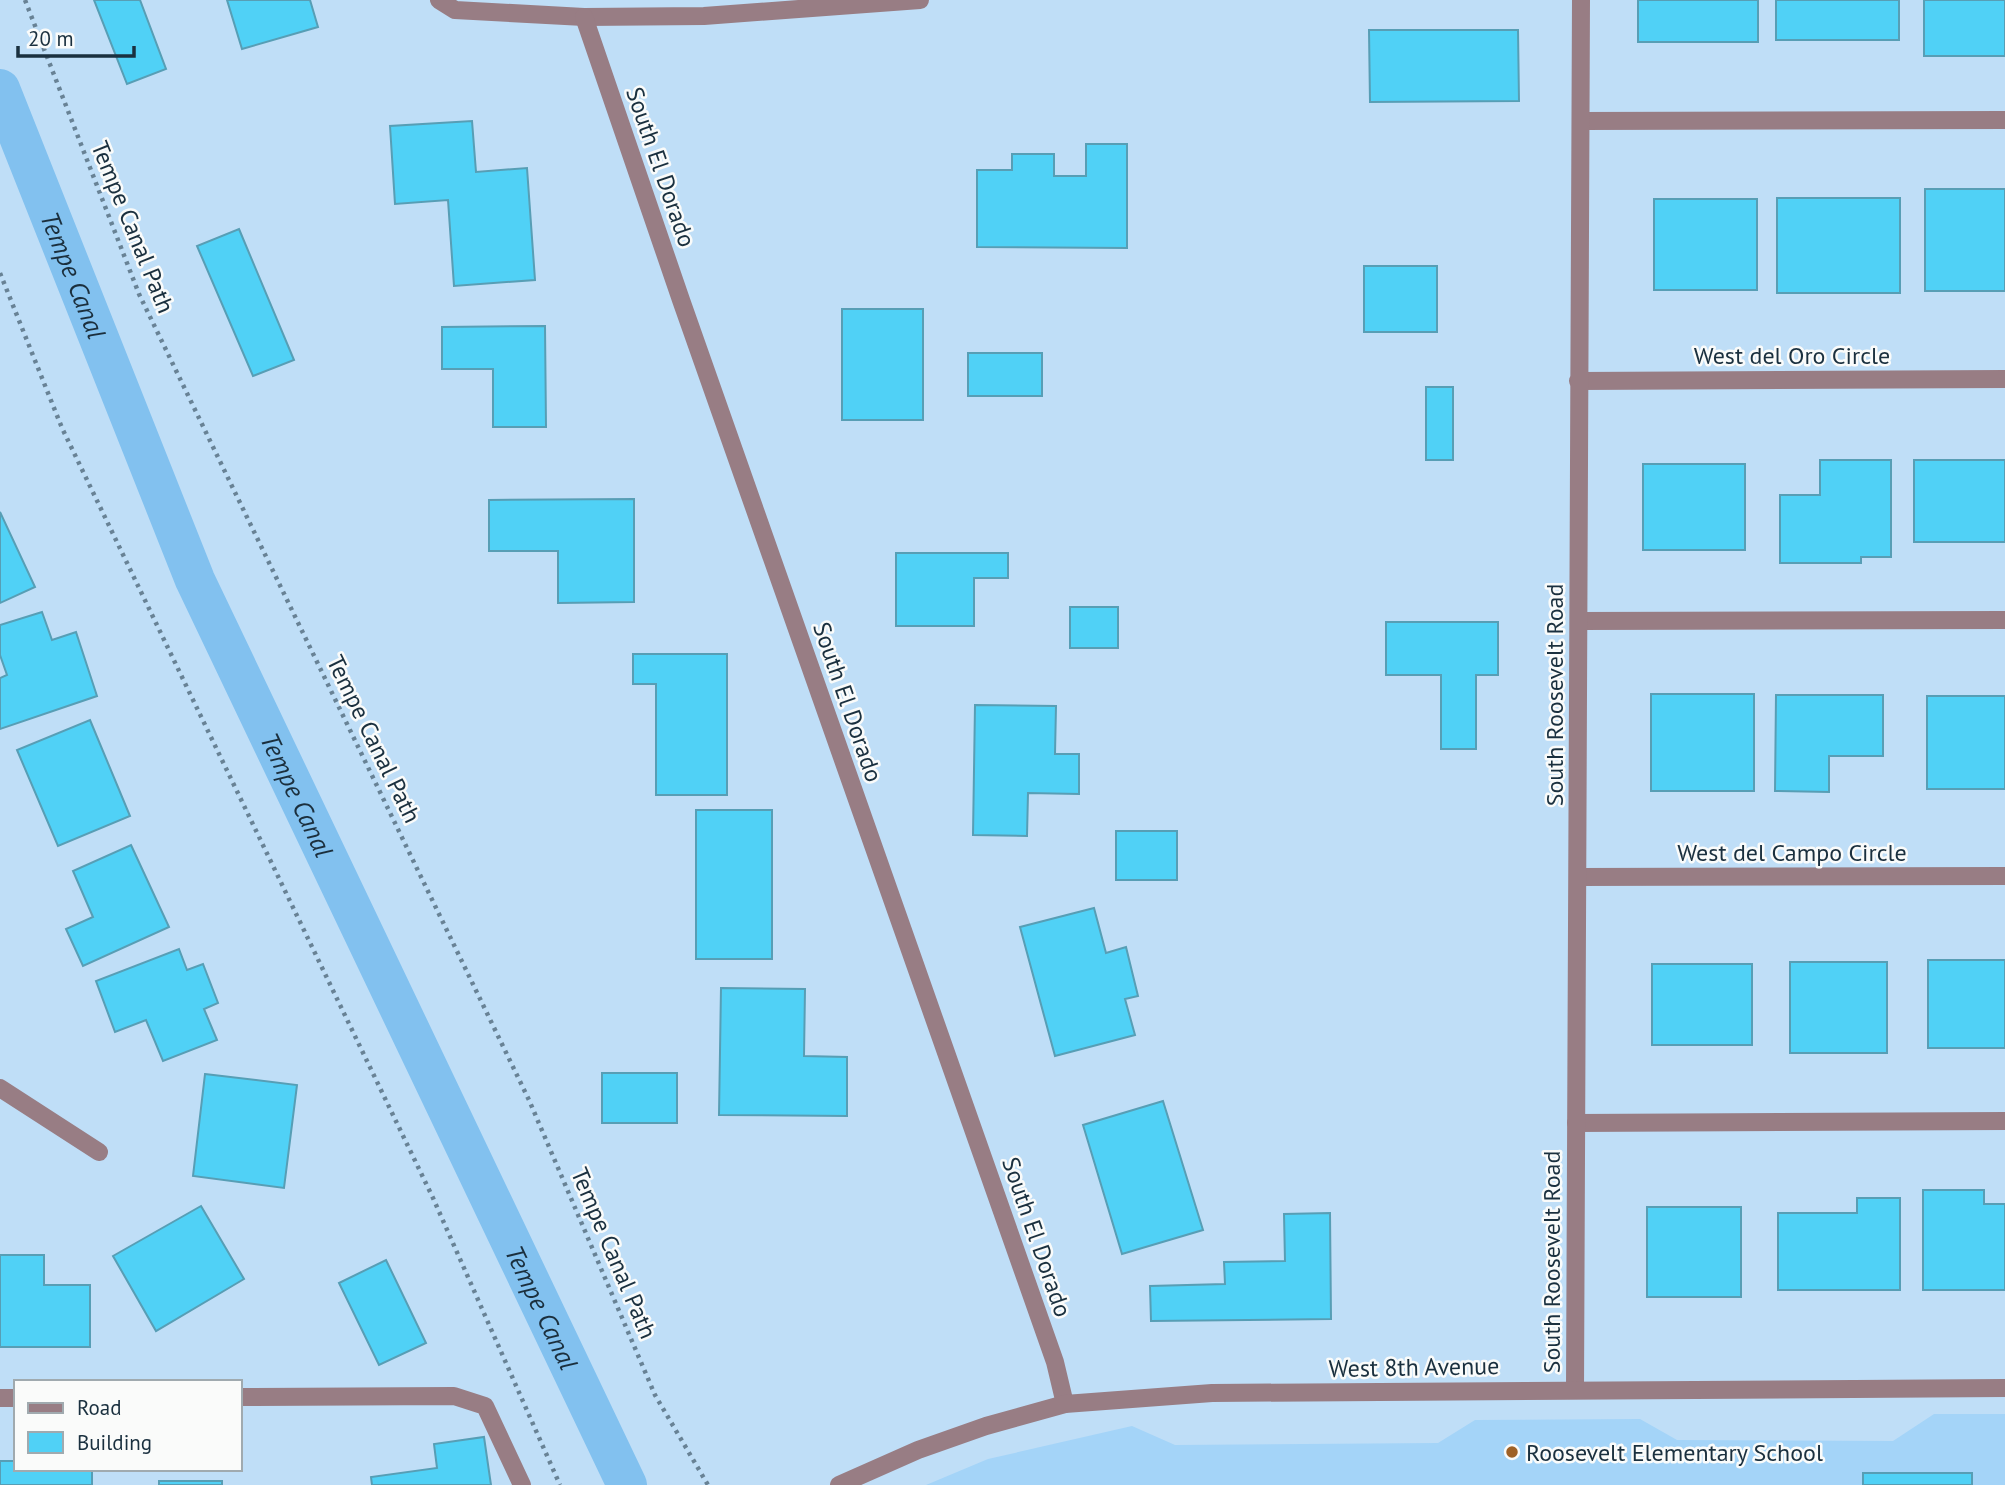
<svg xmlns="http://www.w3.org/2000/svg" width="2005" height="1485" viewBox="0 0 2005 1485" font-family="'PT Sans',sans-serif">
  <rect width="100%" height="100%" fill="#bfdef7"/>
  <polygon fill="#a4d4f8" points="1934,1414 2005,1414 2005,1485 926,1485 988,1459 1132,1426 1175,1445 1438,1443 1475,1420 1640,1419 1677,1440 1893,1441"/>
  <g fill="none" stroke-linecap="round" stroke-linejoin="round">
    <path stroke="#82c1ef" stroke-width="40" id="s1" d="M0,89L195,580L627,1485"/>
  </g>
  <g fill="#50d1f6" stroke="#579eb5" stroke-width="2">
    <polygon points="94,0 140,0 166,69 127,84"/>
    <polygon points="227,0 310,0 318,27 242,49"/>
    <rect x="1638" y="0" width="120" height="42"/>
    <rect x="1776" y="0" width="123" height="40"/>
    <rect x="1924" y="0" width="81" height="56"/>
    <polygon points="1369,30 1518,30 1519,101 1370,102"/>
    <polygon points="472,121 476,172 527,168 535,280 454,286 448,200 395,204 390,126"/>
    <polygon points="1086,144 1127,144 1127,248 977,247 977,170 1012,170 1012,154 1054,154 1054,176 1086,176"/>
    <rect x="1925" y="189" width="80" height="102"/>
    <rect x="1777" y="198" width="123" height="95"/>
    <rect x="1654" y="199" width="103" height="91"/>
    <polygon points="239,229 294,360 253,376 197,246"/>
    <rect x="1364" y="266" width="73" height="66"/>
    <rect x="842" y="309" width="81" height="111"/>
    <polygon points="545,326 546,427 493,427 493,369 442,369 442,327"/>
    <rect x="968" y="353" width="74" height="43"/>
    <rect x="1426" y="387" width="27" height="73"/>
    <polygon points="1820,460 1891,460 1891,557 1861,557 1861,563 1780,563 1780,495 1820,495"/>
    <rect x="1914" y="460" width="91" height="82"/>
    <rect x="1643" y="464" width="102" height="86"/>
    <polygon points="634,499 634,602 558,603 558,551 489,551 489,500"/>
    <polygon points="0,512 35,587 0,603"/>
    <polygon points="896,553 1008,553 1008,578 974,578 974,626 896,626"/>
    <rect x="1070" y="607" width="48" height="41"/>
    <polygon points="42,612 52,640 76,632 97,696 0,729 0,678 7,675 0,655 0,625"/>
    <polygon points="1386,622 1498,622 1498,675 1476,675 1476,749 1441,749 1441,675 1386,675"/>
    <polygon points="633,654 727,654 727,795 656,795 656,684 633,684"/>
    <rect x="1651" y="694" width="103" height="97"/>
    <polygon points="1776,695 1883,695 1883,756 1829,756 1829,792 1775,791"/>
    <rect x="1927" y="696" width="78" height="93"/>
    <polygon points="975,705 1056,706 1055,754 1079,754 1079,794 1028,793 1027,836 973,835"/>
    <polygon points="90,720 130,816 58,846 17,750"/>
    <rect x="696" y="810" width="76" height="149"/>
    <rect x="1116" y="831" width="61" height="49"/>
    <polygon points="131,845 169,927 83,966 66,929 93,917 73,871"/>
    <polygon points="1094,908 1106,953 1126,947 1138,996 1125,999 1135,1035 1055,1056 1020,927"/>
    <polygon points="179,949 187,970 203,964 218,1003 204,1009 217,1040 163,1061 146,1020 115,1032 96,981"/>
    <rect x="1928" y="960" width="77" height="88"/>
    <rect x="1790" y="962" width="97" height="91"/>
    <rect x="1652" y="964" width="100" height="81"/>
    <polygon points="721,988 805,989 804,1056 847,1057 847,1116 719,1115"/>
    <rect x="602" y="1073" width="75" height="50"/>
    <polygon points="205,1074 297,1085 284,1188 193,1176"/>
    <polygon points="1163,1101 1203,1230 1122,1254 1083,1125"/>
    <polygon points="1923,1190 1984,1190 1984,1204 2005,1204 2005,1290 1923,1290"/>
    <polygon points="1857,1198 1900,1198 1900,1290 1778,1290 1778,1213 1857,1213"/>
    <polygon points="201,1206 244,1279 156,1331 113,1256"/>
    <rect x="1647" y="1207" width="94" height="90"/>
    <polygon points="1330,1213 1331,1319 1151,1321 1150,1286 1225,1284 1224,1262 1285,1261 1284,1214"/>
    <polygon points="0,1255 44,1255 44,1285 90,1285 90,1347 0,1347"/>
    <polygon points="386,1260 426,1343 379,1365 339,1283"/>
    <polygon points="484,1437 491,1485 372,1485 371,1477 437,1468 434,1444"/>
    <polygon points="0,1461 16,1461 16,1469 92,1469 92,1485 0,1485"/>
    <rect x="1863" y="1473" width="109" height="12"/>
    <rect x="159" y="1481" width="63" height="4"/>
  </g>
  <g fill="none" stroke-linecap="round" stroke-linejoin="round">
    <g stroke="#688295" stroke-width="4.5" stroke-dasharray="3.5 5" stroke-linecap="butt">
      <polyline points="25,0 139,294 529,1100 655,1395 708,1485"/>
      <polyline points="0,273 62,428 433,1198 560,1485"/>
    </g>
    <g stroke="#987d84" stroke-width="18">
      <polyline points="439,0 455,10 584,17 704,16 920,0"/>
      <polyline points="584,17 681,300 1055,1362 1065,1404"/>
      <polyline points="1581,121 2005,120"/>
      <polyline points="1578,381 2005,379"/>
      <polyline points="1579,621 2005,620"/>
      <polyline points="1578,877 2005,876"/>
      <polyline points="0,1088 99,1152"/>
      <polyline points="1576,1123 2005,1121"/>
      <polyline points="1575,1389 1581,0"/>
      <polyline points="240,1397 454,1396 485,1406 522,1485"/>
      <polyline points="0,1398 16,1398"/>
      <polyline points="839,1485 918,1450 986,1426 1065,1404 1212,1393 2005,1388"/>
    </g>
  </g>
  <circle fill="#9e6126" stroke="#fafbfa" stroke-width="2.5" cx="1512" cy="1452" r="7"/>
  <g text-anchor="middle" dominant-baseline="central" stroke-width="5" stroke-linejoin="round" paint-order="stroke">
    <g font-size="24" fill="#1a303f" stroke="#fafbfa">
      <text transform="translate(661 167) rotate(71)">South El Dorado</text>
      <text transform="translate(133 227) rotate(68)">Tempe Canal Path</text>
      <text x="1792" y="355">West del Oro Circle</text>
      <text transform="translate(1554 695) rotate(-90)">South Roosevelt Road</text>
      <text transform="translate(848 702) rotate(71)">South El Dorado</text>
      <text transform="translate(374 739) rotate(64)">Tempe Canal Path</text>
      <text x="1792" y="852">West del Campo Circle</text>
      <text transform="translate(1037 1237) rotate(71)">South El Dorado</text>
      <text transform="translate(614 1253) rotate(67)">Tempe Canal Path</text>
      <text transform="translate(1551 1262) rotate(-90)">South Roosevelt Road</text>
      <text transform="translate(1414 1367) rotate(-1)">West 8th Avenue</text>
    </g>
    <g font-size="24" fill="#1a303f" stroke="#fafbfa" text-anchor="start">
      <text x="1526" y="1452">Roosevelt Elementary School</text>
    </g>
    <g font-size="26" font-style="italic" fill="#1b2f3d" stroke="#fafbfa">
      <text stroke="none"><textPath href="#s1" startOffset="200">Tempe Canal</textPath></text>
      <text stroke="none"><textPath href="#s1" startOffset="766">Tempe Canal</textPath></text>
      <text stroke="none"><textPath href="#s1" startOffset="1334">Tempe Canal</textPath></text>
    </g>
  </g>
  <rect x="14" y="1380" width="228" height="91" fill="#fafbfa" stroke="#a0aaaf" stroke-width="2"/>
  <rect x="28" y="1403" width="35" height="10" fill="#987d84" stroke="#a0aaaf" stroke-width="2"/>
  <text x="77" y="1415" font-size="21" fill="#1a303f">Road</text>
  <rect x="28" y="1432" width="35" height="21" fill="#50d1f6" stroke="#a0aaaf" stroke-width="2"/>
  <text x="77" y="1450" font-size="21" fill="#1a303f">Building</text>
  <path d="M18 46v10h116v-10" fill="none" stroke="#1a303f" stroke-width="3.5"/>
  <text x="28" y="46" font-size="21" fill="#1a303f" stroke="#fafbfa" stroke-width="5" paint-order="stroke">20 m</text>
</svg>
